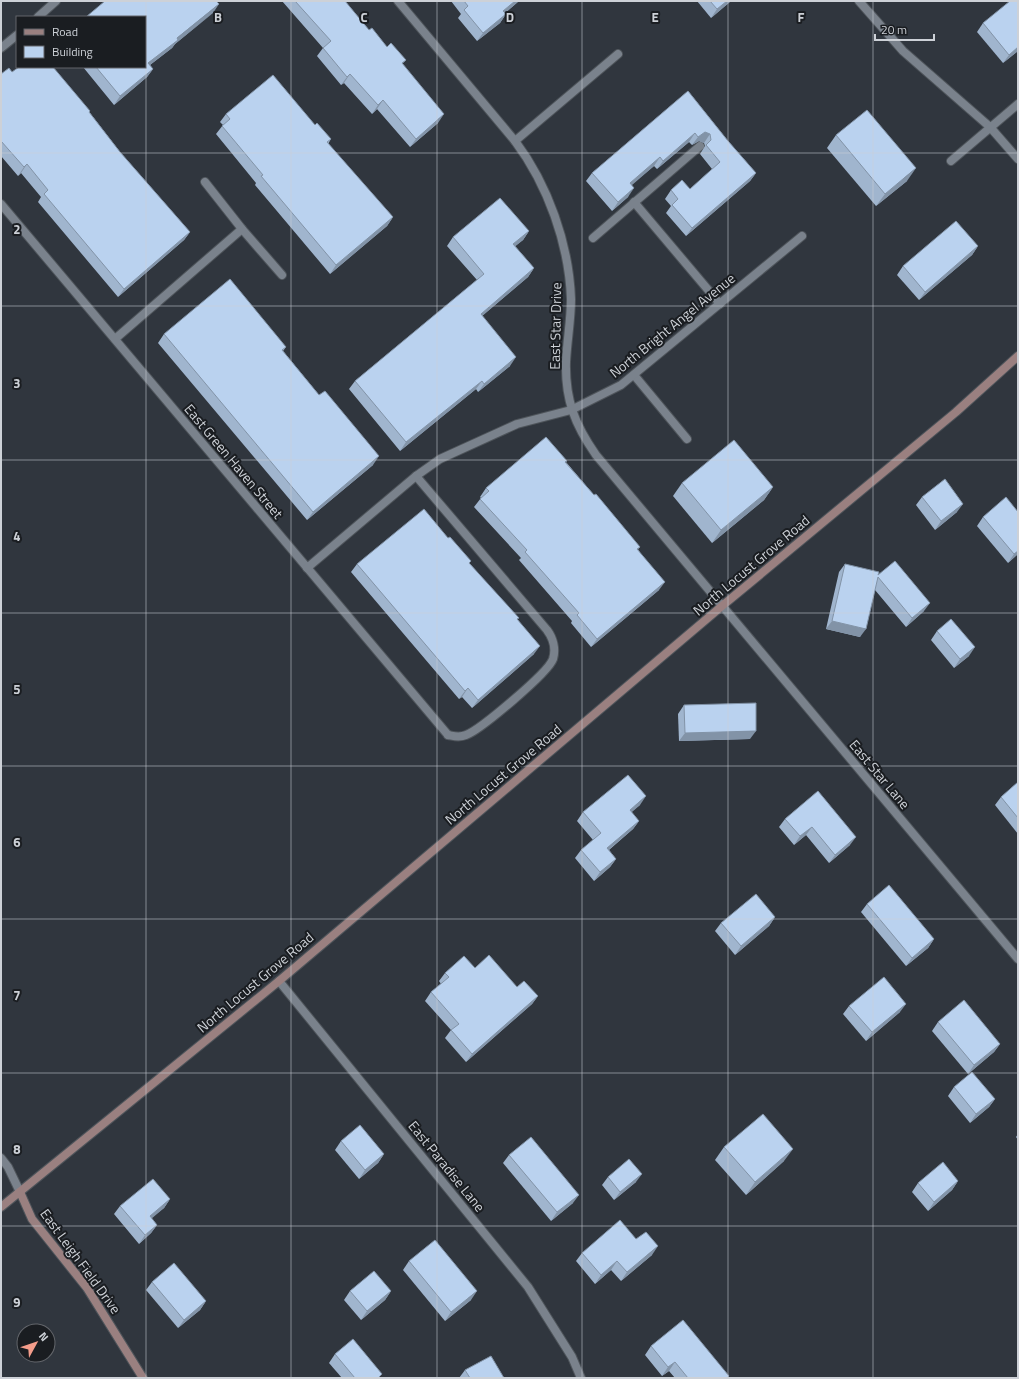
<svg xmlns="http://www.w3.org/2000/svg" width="1019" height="1379" viewBox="0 0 1019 1379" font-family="'Titillium Web',sans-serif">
  <rect width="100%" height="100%" fill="#30363e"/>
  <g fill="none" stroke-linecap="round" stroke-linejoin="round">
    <g stroke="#4e545a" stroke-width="10">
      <g id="lane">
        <polyline points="515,141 618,54"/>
        <polyline points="634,202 720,304"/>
        <polyline points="593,238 700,146"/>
        <polyline points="634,375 687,439"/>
        <path d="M416,476L547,630C553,638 556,649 553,659C548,673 480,730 466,735C459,738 454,736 448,735"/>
      </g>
    </g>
    <g stroke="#4e545a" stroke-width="10">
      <g id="street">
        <path d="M398,1L515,141C548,185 569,244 571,299C571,320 567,341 566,362C565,400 575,425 596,455L1018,959"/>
        <polyline points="859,1 903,51 990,127 1018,159"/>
        <polyline points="38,17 56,1"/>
        <polyline points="1,48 17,35"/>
        <polyline points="951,161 1018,104"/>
        <polyline points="205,182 242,229 282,275"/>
        <polyline points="1,204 448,735"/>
        <polyline points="115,339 242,229"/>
        <polyline points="307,568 416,476 440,459 517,424 571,410 621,385 802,236"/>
        <polyline points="279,981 528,1287 572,1357 581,1378"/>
        <polyline points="1,1158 8,1167 20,1192"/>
      </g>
    </g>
    <g stroke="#4e545a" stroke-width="10">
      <g id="secondary">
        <polyline points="20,1192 32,1219 87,1288 143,1378"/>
        <polyline points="1,1207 279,981 722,606 956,412 1018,356"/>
      </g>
    </g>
    <use href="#lane" stroke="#7a828c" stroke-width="8"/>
    <use href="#street" stroke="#7a828c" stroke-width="8"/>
    <use href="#secondary" stroke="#9a8080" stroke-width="8"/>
  </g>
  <g fill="#a0b5ce">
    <polygon points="282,1 345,1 369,30 387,47 406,60 402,64 438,123 410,147 377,109 372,114 344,83 341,85 317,56 323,48"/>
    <polygon points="451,1 519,1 505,13 506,14 500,23 477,41 458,18 461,14"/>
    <polygon points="697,1 731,1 711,18"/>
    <polygon points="1018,1 1018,51 1003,63 977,32 983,23"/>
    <polygon points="213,13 175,44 172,48 150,65 153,69 147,77 114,105 83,67 145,67"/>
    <polygon points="12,72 90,111 90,113 120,152 190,232 184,240 118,297 38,202 41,197 21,173 18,176 1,156 1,74"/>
    <polygon points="688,91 728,141 756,173 750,181 686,236 666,213 671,206 665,199 671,190 690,189 712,169 700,154 705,146 704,143 699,141 692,145 689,142 657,169 654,166 631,185 628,197 612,211 586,181 592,173"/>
    <polygon points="226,114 315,125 331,139 328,144 393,217 387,226 330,274 255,185 256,183 216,134 223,125 220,122"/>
    <polygon points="836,135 907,181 876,206 827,148"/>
    <polygon points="529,231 523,240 515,246 534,268 528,277 482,316 510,366 478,392 476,389 400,451 349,389 355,381 477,280 447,246 453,237"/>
    <polygon points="978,246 972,255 919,300 897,275 903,266"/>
    <polygon points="164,334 286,347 283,351 319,395 373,465 307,520 158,343"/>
    <polygon points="566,462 594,495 640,547 638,549 659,590 591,647 571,623 572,621 519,560 521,558 474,507 481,498 480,497 486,488"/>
    <polygon points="682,483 773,487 764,500 712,543 673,496"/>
    <polygon points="922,497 957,512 935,530 916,505"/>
    <polygon points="983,517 1018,554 1008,563 977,526"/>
    <polygon points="448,538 518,620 534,654 472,708 462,697 459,699 351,572 357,564"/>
    <polygon points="845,564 878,575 924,611 906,627 875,590 860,637 826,629 839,572"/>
    <polygon points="937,631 969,656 954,668 931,640"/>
    <polygon points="684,705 750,739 679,741 678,714"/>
    <polygon points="1018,782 1018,834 995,805 1001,797"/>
    <polygon points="818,791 850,845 829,863 806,835 794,845 779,827 785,819"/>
    <polygon points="640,805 631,812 639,821 633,829 609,850 616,859 610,867 594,881 575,858 581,850 593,840 577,821 583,812"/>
    <polygon points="867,904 934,939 928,948 906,966 861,912"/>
    <polygon points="775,917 769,926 735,955 715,931 721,923"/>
    <polygon points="475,968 517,987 538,996 532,1004 466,1062 445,1038 451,1030 425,1001 431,992 441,984 439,981 445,973"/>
    <polygon points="849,1006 900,1012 866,1041 843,1014"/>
    <polygon points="938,1022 1000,1044 994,1052 968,1074 932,1031"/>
    <polygon points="954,1087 995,1099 989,1107 970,1123 948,1096"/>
    <polygon points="1018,1134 1018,1140 1016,1137"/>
    <polygon points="341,1141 384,1154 378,1163 359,1179 335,1150"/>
    <polygon points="724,1147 784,1161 746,1195 715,1160"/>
    <polygon points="509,1155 573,1203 551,1221 503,1163"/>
    <polygon points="608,1177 636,1182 614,1200 602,1185"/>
    <polygon points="958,1181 952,1190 928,1211 912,1192 918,1183"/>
    <polygon points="170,1199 164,1208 151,1218 157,1225 151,1233 139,1244 114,1214 120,1206"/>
    <polygon points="582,1253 652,1255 621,1281 611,1270 595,1284 576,1261"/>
    <polygon points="409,1261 471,1300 445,1321 403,1270"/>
    <polygon points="152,1282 206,1301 200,1310 178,1328 146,1290"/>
    <polygon points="350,1291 391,1291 385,1300 361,1320 344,1300"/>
    <polygon points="651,1346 728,1378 675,1378 669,1371 662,1376 645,1355"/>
    <polygon points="335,1354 380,1378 342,1378 329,1363"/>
    <polygon points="465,1370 504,1378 459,1378"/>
  </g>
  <g fill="#8293a7">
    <polygon points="515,1 519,1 497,20 503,11"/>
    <polygon points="727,1 731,1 711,18 717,9"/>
    <polygon points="219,4 213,13 175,44 172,48 142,71 148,63 177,38"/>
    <polygon points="506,14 500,23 477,41 483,33"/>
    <polygon points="1018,47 1018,51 1003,63 1009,55"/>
    <polygon points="153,69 147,77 114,105 120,96"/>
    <polygon points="350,74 344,83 341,85 347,77"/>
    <polygon points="383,100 377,109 372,114 378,105"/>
    <polygon points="444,114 438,123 410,147 416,139"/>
    <polygon points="705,132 710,134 704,143 699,141 692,145 698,137"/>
    <polygon points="695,133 689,142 657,169 663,161"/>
    <polygon points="660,157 654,166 624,192 630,183"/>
    <polygon points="27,164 21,173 18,176 24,167"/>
    <polygon points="916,168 907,181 876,206 885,194"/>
    <polygon points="756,173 750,181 686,236 692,228"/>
    <polygon points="634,188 628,197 612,211 618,202"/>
    <polygon points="393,217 387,226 330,274 336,265"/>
    <polygon points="529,231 523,240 507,253 513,244"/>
    <polygon points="190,232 184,240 118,297 124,289"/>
    <polygon points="978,246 972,255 919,300 925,292"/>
    <polygon points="534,268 528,277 475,322 481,314"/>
    <polygon points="516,357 510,366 478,392 484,384"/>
    <polygon points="482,381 476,389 400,451 406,442"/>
    <polygon points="379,456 373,465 307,520 313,512"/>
    <polygon points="773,487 764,500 712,543 721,530"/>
    <polygon points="963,504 957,512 935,530 941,521"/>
    <polygon points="1018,551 1018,554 1008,563 1014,554"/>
    <polygon points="665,582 659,590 591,647 597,639"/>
    <polygon points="930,603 924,611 906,627 912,618"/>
    <polygon points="832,621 866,629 860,637 826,629"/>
    <polygon points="540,646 534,654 472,708 478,700"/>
    <polygon points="975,647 969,656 954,668 960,659"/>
    <polygon points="468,688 462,697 459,699 465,691"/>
    <polygon points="756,731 750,739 679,741 685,733"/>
    <polygon points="646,796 640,805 624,819 630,810"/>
    <polygon points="639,821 633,829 601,856 607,848"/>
    <polygon points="812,827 806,835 794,845 800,836"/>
    <polygon points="856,837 850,845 829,863 835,855"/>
    <polygon points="616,859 610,867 594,881 600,872"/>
    <polygon points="775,917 769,926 735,955 741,946"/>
    <polygon points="934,939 928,948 906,966 912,958"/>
    <polygon points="538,996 532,1004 466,1062 472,1054"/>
    <polygon points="906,1004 900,1012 866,1041 872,1032"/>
    <polygon points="1000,1044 994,1052 968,1074 974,1065"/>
    <polygon points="995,1099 989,1107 970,1123 976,1114"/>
    <polygon points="793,1149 784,1161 746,1195 755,1182"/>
    <polygon points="384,1154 378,1163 359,1179 365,1170"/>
    <polygon points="642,1174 636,1182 614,1200 620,1192"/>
    <polygon points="958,1181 952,1190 928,1211 934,1202"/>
    <polygon points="579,1195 573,1203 551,1221 557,1212"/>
    <polygon points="170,1199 164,1208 144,1225 150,1216"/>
    <polygon points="157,1225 151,1233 139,1244 145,1235"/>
    <polygon points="658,1246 652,1255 621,1281 627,1272"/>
    <polygon points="617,1261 611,1270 595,1284 601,1275"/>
    <polygon points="391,1291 385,1300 361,1320 367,1311"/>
    <polygon points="477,1291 471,1300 445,1321 451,1312"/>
    <polygon points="206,1301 200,1310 178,1328 184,1320"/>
    <polygon points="675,1362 669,1371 662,1376 668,1367"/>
  </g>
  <g fill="#bad2ef" stroke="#8293a7">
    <polygon points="105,1 216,1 219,4 177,38 178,40 148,63 153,69 120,96 96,67 145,67 145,17 86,17"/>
    <polygon points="295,1 345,1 369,30 372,28 387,47 391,43 406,60 402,63 444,114 416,139 383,100 378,105 350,74 347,77 323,48 331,41"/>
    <polygon points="464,1 515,1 503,11 506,14 483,33 464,10 468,6"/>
    <polygon points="710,1 727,1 717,9"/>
    <polygon points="1010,1 1018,1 1018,47 1009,55 983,23"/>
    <polygon points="19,67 53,67 90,111 89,112 120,152 190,232 124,289 44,194 48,190 27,164 24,167 1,141 1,74 9,68 12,72"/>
    <polygon points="273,75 315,125 317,123 331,139 327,142 393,217 336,265 261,176 263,175 222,126 230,119 226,114"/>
    <polygon points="688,91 728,141 756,173 692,228 672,205 678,199 671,190 682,180 690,189 720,162 706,145 711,140 710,134 705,132 698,137 695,133 663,161 660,157 630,183 634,188 618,202 592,173"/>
    <polygon points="867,110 916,168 885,194 836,135"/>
    <polygon points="500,198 529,231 513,244 534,268 481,314 516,357 484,384 482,381 406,442 355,381 484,274 453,237"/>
    <polygon points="956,221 978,246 925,292 903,266"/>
    <polygon points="230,279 286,347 282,350 319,395 325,391 379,456 313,512 164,334"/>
    <polygon points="546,437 567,461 565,462 594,495 596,494 640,547 637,549 665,582 597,639 577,615 579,613 525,552 527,550 480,499 489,491 486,488"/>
    <polygon points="734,440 773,487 721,530 682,483"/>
    <polygon points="945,479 963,504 941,521 922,497"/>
    <polygon points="1006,497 1018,512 1018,551 1014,554 983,517"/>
    <polygon points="424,509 448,538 450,537 471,561 469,563 519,618 517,619 540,646 478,700 468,688 465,691 357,564"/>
    <polygon points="895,561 930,603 912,618 878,577 866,629 832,621 845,564 879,572 878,575"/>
    <polygon points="951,619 975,647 960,659 937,631"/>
    <polygon points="756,703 756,731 685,733 684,705"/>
    <polygon points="628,775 646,796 630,810 639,821 607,848 616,859 600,872 581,850 601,833 583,812"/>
    <polygon points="1018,782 1018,818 1001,797"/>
    <polygon points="818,791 856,837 835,855 812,827 800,836 785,819"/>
    <polygon points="889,885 934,939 912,958 867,904"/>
    <polygon points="756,894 775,917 741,946 721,923"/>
    <polygon points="489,955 517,987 524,981 538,996 472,1054 451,1030 459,1024 431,992 449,977 445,973 464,956 475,968"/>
    <polygon points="884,977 906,1004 872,1032 849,1006"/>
    <polygon points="964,1000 1000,1044 974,1065 938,1022"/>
    <polygon points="972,1072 995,1099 976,1114 954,1087"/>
    <polygon points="763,1114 793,1149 755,1182 724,1147"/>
    <polygon points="360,1125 384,1154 365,1170 341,1141"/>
    <polygon points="531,1137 579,1195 557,1212 509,1155"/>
    <polygon points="629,1159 642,1174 620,1192 608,1177"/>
    <polygon points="943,1162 958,1181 934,1202 918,1183"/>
    <polygon points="153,1179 170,1199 150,1216 157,1225 145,1235 120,1206"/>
    <polygon points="620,1220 636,1239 646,1232 658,1246 627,1272 617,1261 601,1275 582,1253"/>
    <polygon points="435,1240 477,1291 451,1312 409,1261"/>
    <polygon points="174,1263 206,1301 184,1320 152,1282"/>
    <polygon points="374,1271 391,1291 367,1311 350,1291"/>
    <polygon points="683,1320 729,1376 727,1378 688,1378 675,1362 668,1367 651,1346"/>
    <polygon points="353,1339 382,1374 378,1378 355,1378 335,1354"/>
    <polygon points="491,1356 504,1378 470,1378 465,1370"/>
  </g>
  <path fill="none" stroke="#cdd1d7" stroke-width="1" stroke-opacity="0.55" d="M146,1V1378M291,1V1378M437,1V1378M582,1V1378M728,1V1378M873,1V1378M1,153H1018M1,306H1018M1,460H1018M1,613H1018M1,766H1018M1,919H1018M1,1073H1018M1,1226H1018"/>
  <g text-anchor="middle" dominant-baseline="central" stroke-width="4" stroke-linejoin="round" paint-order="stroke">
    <g font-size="14" fill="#cdd1d7" stroke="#1a1d21">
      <text transform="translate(672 325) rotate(-39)">North Bright Angel Avenue</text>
      <text transform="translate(555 326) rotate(-89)">East Star Drive</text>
      <text transform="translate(234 461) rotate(50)">East Green Haven Street</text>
      <text transform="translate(751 565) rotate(-40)">North Locust Grove Road</text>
      <text transform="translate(503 774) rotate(-40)">North Locust Grove Road</text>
      <text transform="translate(880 774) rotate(50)">East Star Lane</text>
      <text transform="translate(255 982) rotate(-40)">North Locust Grove Road</text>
      <text transform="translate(447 1166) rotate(51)">East Paradise Lane</text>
      <text transform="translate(81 1261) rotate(54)">East Leigh Field Drive</text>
    </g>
  </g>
  <g font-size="13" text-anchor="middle" font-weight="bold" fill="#cdd1d7" stroke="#1a1d21" stroke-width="4" stroke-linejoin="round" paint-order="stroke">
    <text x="218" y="22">B</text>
    <text x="364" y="22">C</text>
    <text x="510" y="22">D</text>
    <text x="655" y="22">E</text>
    <text x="801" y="22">F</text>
    <text x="17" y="234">2</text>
    <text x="17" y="388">3</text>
    <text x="17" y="541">4</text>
    <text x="17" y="694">5</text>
    <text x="17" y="847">6</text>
    <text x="17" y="1000">7</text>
    <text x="17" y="1154">8</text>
    <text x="17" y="1307">9</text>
  </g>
  <rect width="1019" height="1379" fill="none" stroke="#cdd1d7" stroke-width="4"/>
  <rect x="16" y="16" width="130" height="52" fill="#1a1d21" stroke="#62656a"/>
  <rect x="24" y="29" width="20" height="6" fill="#9a8080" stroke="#62656a"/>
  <text x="52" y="36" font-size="12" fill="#cdd1d7">Road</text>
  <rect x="24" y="46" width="20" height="12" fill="#bad2ef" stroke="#62656a"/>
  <text x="52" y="56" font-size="12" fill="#cdd1d7">Building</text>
  <g transform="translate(36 1343) rotate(50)"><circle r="19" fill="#1a1d21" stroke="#62656a"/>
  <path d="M0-3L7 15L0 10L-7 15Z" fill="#f49d8b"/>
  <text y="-6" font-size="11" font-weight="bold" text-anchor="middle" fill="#cdd1d7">N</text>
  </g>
  <path d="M875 34v6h59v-6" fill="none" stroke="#cdd1d7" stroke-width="2"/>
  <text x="881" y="34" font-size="12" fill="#cdd1d7" stroke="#1a1d21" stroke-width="3" paint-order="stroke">20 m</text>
</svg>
